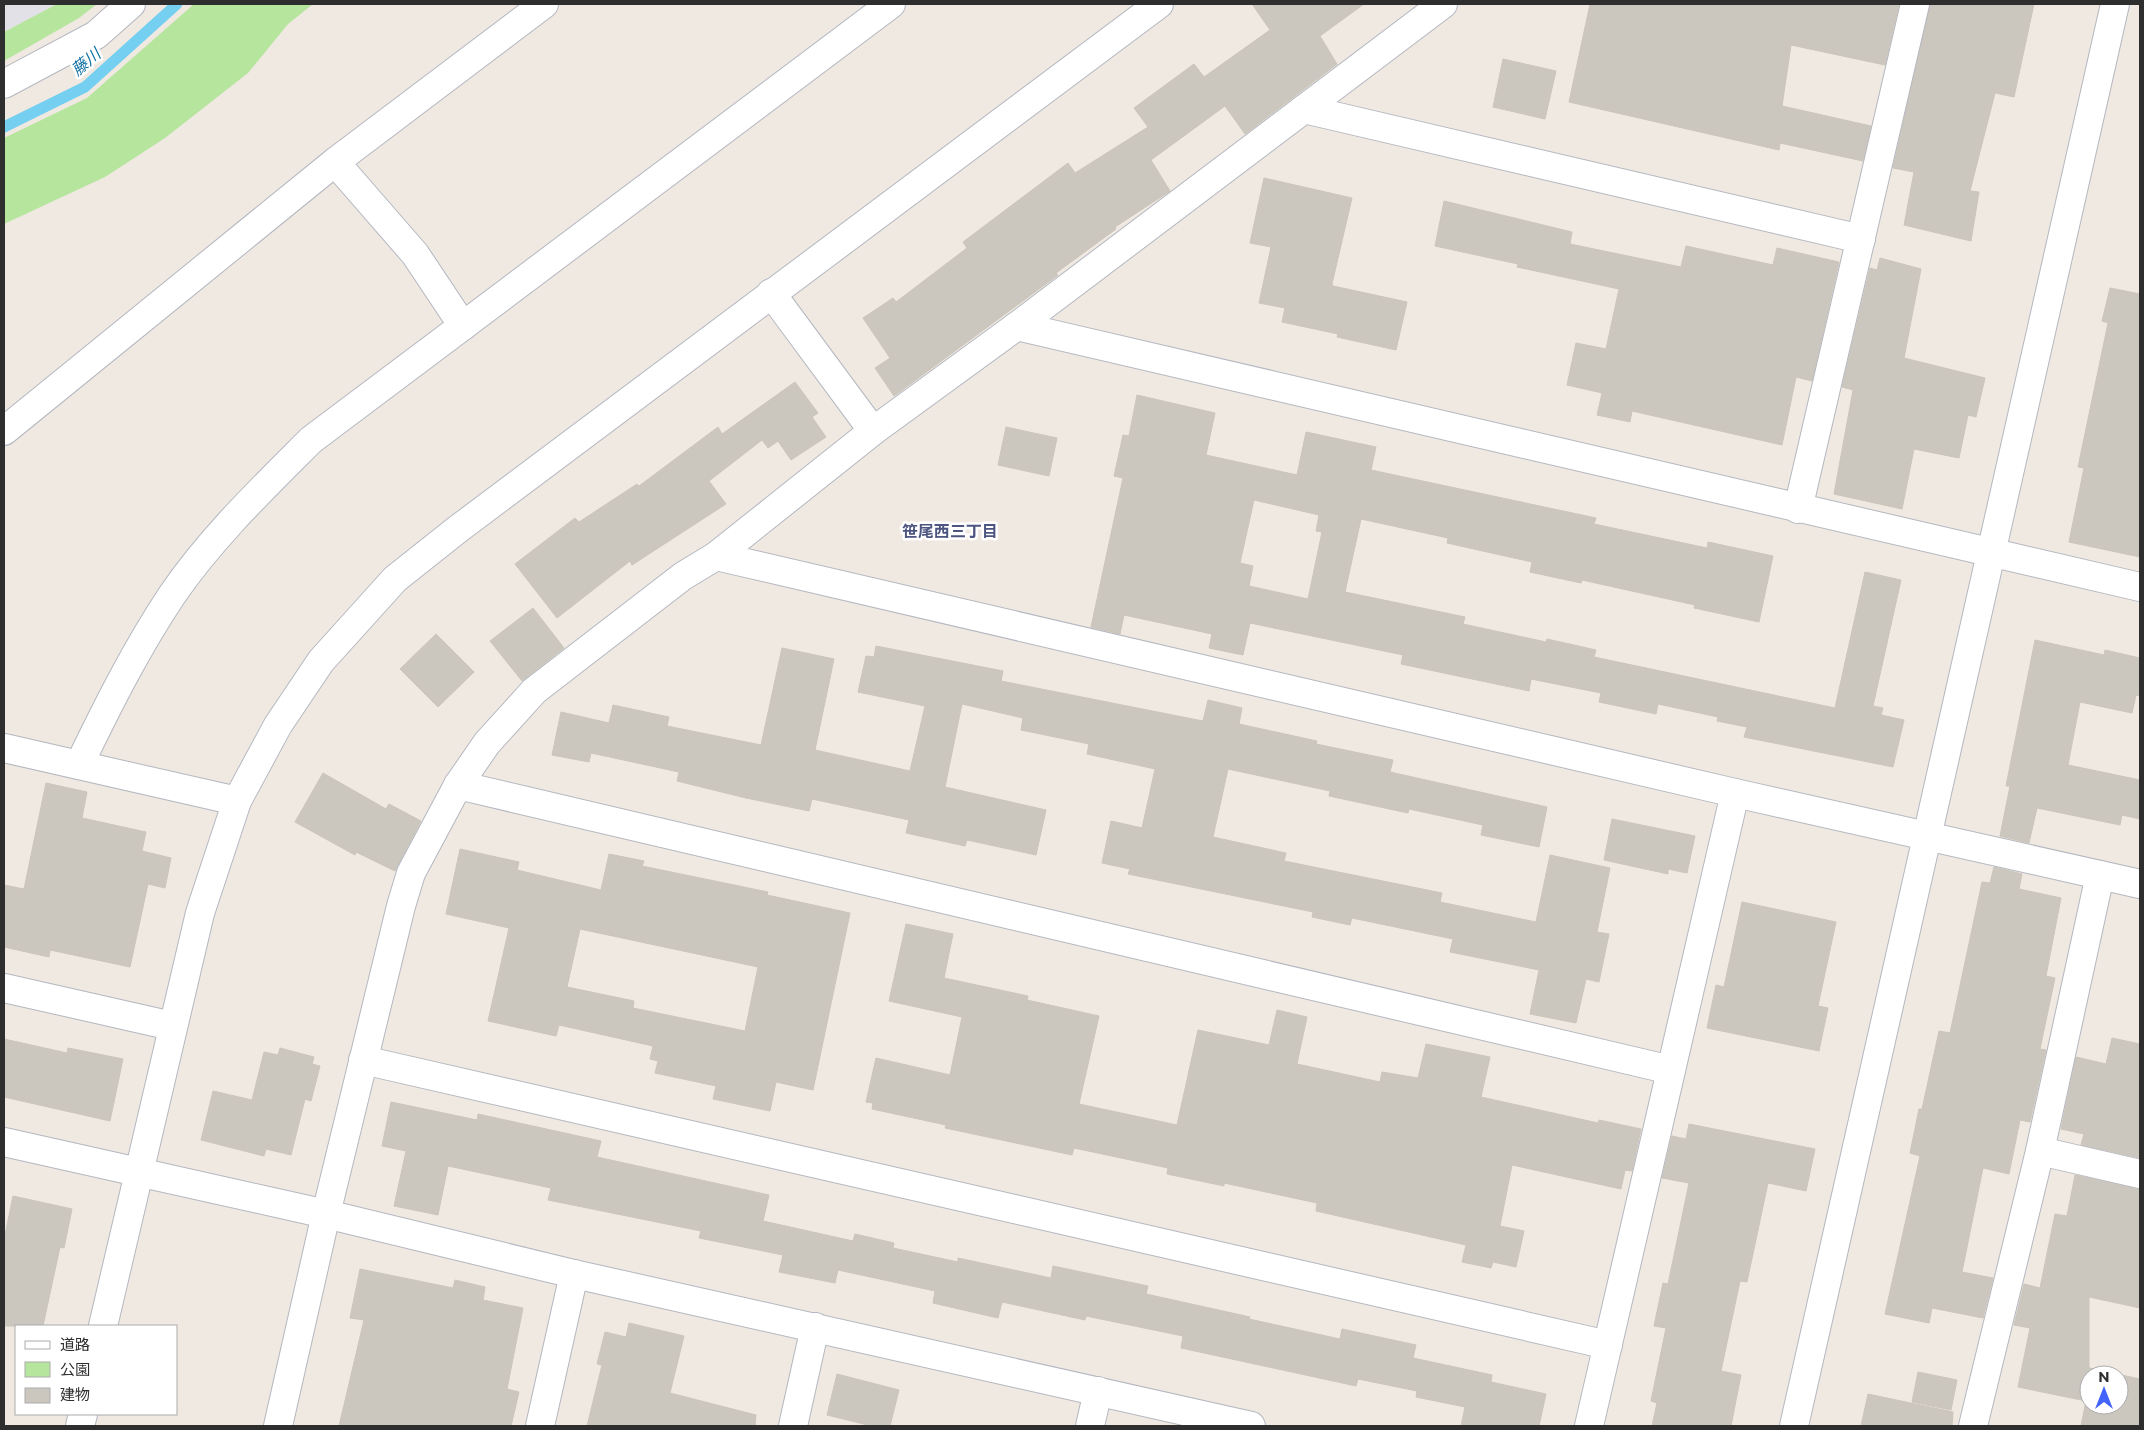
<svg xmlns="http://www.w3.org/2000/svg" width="2144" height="1430" viewBox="0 0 2144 1430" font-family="Montserrat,'Noto Sans JP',sans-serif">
  <rect width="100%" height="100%" fill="#efe9e1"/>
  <polygon fill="#e3e1e8" points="4,4 57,4 4,32"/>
  <g fill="#b6e59e">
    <polygon points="57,4 97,4 79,18 4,61 4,32"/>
    <polygon points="194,4 313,4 288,24 248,73 165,138 105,177 4,224 4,138 87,98"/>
  </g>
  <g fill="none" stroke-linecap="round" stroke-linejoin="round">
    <polyline stroke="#75cff0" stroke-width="11" points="4,127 85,87 177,4"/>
  </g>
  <g fill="#cbc7bf" stroke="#cbc5ba" fill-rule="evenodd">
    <polygon points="1252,4 1364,4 1320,36 1337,64 1245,134 1225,106 1151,160 1170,191 1115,227 1116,229 1056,273 1058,275 894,396 875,368 890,358 863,318 893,298 896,302 967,248 963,242 1068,163 1075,173 1148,127 1134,108 1194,64 1204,77 1270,30"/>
    <polygon points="1590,4 1899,4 1885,65 1791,45 1782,106 1871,126 1863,161 1780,143 1779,150 1569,102"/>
    <polygon points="1930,4 2034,4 2014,97 1995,93 1970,191 1979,192 1971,241 1904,225 1914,172 1893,168"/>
    <polygon points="1503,59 1556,71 1545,119 1493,107"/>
    <polygon points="1264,178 1352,198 1332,284 1333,286 1407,302 1396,350 1337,337 1338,334 1282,322 1285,308 1259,303 1271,247 1250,243"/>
    <polygon points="1444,201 1572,232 1570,244 1681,267 1686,246 1773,265 1777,248 1839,262 1812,381 1796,377 1782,445 1632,411 1630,422 1597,415 1602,393 1567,385 1576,343 1606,349 1619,289 1517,267 1518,264 1435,246"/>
    <polygon points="1880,258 1921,269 1904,358 1985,378 1976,417 1968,415 1959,458 1914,449 1902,509 1834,494 1853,390 1842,387 1870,268 1877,270"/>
    <polygon points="2110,288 2140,294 2140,557 2069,542 2084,468 2078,467 2108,323 2102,321"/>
    <polygon points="795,382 818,413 812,417 826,437 791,460 778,441 768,448 762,440 709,481 726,504 632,565 630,561 557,618 515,564 575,518 579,522 637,484 639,486 718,427 722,434"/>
    <path d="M1137,395L1215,413L1206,455L1297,475L1306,432L1376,447L1371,470L1596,518L1594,524L1707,548L1708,542L1773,556L1759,622L1694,608L1695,605L1582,580L1581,583L1530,572L1532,562L1447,543L1448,538L1361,519L1345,592L1465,617L1463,624L1546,642L1547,639L1596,650L1594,657L1835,708L1865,572L1901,580L1873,706L1883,708L1881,715L1904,720L1893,767L1744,737L1747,727L1717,721L1718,717L1658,704L1656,714L1599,702L1601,693L1531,679L1529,691L1401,664L1403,655L1250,623L1243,655L1209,648L1212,634L1124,615L1120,634L1091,627L1123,478L1114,476L1123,435L1129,436ZM1254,500L1319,515L1316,531L1322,532L1308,599L1249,586L1253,566L1240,563Z"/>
    <polygon points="1006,427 1057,438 1049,476 998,465"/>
    <polygon points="533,608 564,648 522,681 490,641"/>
    <polygon points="436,634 474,672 438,707 400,669"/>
    <polygon points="2035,640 2104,655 2105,650 2140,658 2140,696 2136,695 2132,713 2080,702 2068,765 2140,780 2140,819 2122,815 2120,825 2037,808 2029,843 2000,836 2010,786 2006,786"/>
    <polygon points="876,646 1003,671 1001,681 1203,721 1208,700 1242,708 1239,724 1317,741 1316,744 1393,760 1390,772 1547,807 1539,847 1481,835 1483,825 1409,809 1408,813 1329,796 1330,791 1228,769 1213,837 1286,853 1284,861 1442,893 1440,902 1536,922 1550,855 1610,868 1597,932 1609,934 1599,982 1586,979 1576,1023 1530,1014 1539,970 1450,952 1453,939 1352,918 1350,925 1312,917 1313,912 1128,874 1130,869 1102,863 1111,821 1142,828 1155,769 1087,754 1089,744 1021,730 1023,718 962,704 945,787 1046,810 1036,855 967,840 965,846 906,833 909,820 812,799 809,811 746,798 677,781 679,772 591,753 589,762 552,755 561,712 609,723 613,705 669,717 667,726 761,745 782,648 834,659 815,750 910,771 925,706 858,692 866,656 874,657"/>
    <polygon points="323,773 386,809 389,804 421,821 395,871 356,852 355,855 295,822"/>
    <polygon points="46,783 87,792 82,818 146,832 142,851 171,858 165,888 148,884 130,967 50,950 49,957 4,947 4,885 24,889"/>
    <polygon points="1612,819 1695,836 1687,873 1668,869 1668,874 1604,860"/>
    <path d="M460,849L519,862L517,870L601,890L609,854L644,861L642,866L768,892L767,895L850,913L813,1090L776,1082L770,1111L713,1099L716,1086L655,1073L658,1061L650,1059L653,1046L559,1025L556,1036L488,1021L509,928L446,914ZM580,929L758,967L745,1031L633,1008L634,1001L567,987Z"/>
    <polygon points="1994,867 2022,874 2019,889 2061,898 2046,976 2055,978 2040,1049 2046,1050 2030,1122 2020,1120 2009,1174 1983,1168 1962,1272 1993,1278 1983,1318 1932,1308 1929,1323 1885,1314 1920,1156 1910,1153 1919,1109 1922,1109 1939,1031 1950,1033 1982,882 1990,883"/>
    <polygon points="1742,902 1836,922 1818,1006 1828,1008 1819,1051 1707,1028 1716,985 1724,987"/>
    <polygon points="906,924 953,934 944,978 1028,996 1027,1000 1099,1016 1079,1104 1177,1125 1198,1030 1269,1045 1277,1010 1307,1017 1297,1064 1380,1082 1382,1072 1418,1078 1426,1044 1490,1057 1481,1097 1598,1123 1599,1120 1641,1129 1632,1171 1625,1170 1621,1189 1512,1165 1500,1226 1524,1231 1516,1267 1493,1262 1491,1268 1462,1262 1466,1245 1316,1211 1317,1203 1224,1183 1224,1186 1167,1174 1168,1168 1074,1148 1072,1155 945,1128 946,1125 872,1109 873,1103 866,1102 876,1058 950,1075 962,1017 889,1001"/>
    <polygon points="2112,1038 2140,1044 2140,1158 2081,1145 2084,1134 2061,1129 2076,1057 2106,1064"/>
    <polygon points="4,1039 67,1053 68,1048 123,1059 110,1121 4,1097"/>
    <polygon points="280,1048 314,1057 312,1064 320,1066 311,1101 305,1099 291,1155 266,1149 264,1156 201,1140 213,1091 252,1100 264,1052 278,1055"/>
    <polygon points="391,1102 477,1120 478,1114 601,1141 597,1157 769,1195 763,1221 853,1241 855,1234 894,1243 893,1248 958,1262 958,1258 1051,1278 1053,1266 1148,1286 1146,1294 1250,1317 1249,1319 1340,1339 1342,1329 1416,1345 1413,1358 1492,1375 1491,1382 1546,1394 1539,1426 1461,1426 1465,1407 1416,1397 1417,1391 1358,1379 1356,1386 1181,1348 1183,1336 1086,1316 1085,1320 1002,1302 998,1318 933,1303 935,1291 838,1270 835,1283 779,1272 783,1255 699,1238 701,1231 548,1200 551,1188 448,1166 438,1215 394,1206 406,1151 382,1146"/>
    <polygon points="1689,1124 1815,1149 1806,1191 1768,1183 1747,1282 1740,1281 1721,1371 1741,1375 1731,1426 1652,1426 1657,1403 1651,1401 1666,1328 1654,1326 1663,1283 1668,1284 1689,1183 1662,1178 1672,1136 1686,1139"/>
    <path d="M2075,1175L2140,1189V1308L2089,1297V1368L2140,1379V1426H2081L2086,1401L2018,1387L2030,1328L2014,1325L2024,1284L2040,1288L2055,1214L2067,1216ZM2089,1375H2119V1405H2089Z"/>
    <polygon points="13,1196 72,1209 64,1248 60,1247 43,1326 4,1326 4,1240"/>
    <polygon points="360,1269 453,1288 455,1280 485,1287 483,1300 523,1308 507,1389 519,1392 511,1426 339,1426 364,1320 350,1318"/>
    <polygon points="629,1323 684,1336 670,1393 756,1415 755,1426 587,1426 602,1365 597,1364 605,1332 626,1337"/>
    <polygon points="1918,1372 1957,1380 1951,1410 1912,1402"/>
    <polygon points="837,1374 899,1390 890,1426 872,1426 827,1415"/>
    <polygon points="1868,1394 1953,1412 1952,1426 1861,1426"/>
  </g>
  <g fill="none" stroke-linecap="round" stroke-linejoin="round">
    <g stroke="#b4b7c1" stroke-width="30">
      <g id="street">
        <polyline points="1304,109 1861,239"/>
        <polyline points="335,162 415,254 463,326"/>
        <polyline points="771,293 873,431"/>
        <polyline points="1017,326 2140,587"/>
        <polyline points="4,431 335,162 544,4"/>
        <polyline points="1798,509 1915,4"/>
        <polyline points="716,556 1735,793 2140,884"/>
        <polyline points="4,748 237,801"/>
        <path d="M79,765C107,707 136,649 172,595C211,538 262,489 311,440L891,4"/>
        <polyline points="458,785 1671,1070"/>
        <polyline points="4,988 172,1026"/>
        <polyline points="363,1060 1608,1345"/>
        <polyline points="4,1142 138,1172"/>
        <polyline points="2040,1151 2140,1174"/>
        <polyline points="278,1426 326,1214 401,906 411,873 458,785 487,743 534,691 683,576 716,556 873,431 1017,326 1443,4"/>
        <polyline points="540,1426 574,1274"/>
        <polyline points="793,1426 815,1327"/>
        <polyline points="1090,1426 1098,1391"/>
        <polyline points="1589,1426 1735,793"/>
        <polyline points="1973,1426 2040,1151 2100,875"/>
      </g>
    </g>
    <g stroke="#b4b7c1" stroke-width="30">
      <g id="secondary">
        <polyline points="4,84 96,35 131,4"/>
        <polyline points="138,1172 326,1214 574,1274 1251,1426"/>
        <polyline points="103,1326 200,913 237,801 278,725 321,661 395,579 458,529 1159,4"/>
        <polyline points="80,1426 83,1414"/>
        <polyline points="1794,1426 2115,4"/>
      </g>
    </g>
    <use href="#street" stroke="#fff" stroke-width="28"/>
    <use href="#secondary" stroke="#fff" stroke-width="28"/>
  </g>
  <g text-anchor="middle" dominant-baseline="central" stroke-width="5" stroke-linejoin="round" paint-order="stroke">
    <g font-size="16" font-style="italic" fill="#0d6fa3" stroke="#fff">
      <text transform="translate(86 62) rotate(-40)">藤川</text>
    </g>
    <g font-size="16" font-weight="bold" fill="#4d5680" stroke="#fff">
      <text x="950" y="531">笹尾西三丁目</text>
    </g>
  </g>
  <rect width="2144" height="1430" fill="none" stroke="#2e2e2e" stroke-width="10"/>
  <rect x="15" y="1325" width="162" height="90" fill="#ffffff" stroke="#ababab"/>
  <rect x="25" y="1341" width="25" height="8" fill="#ffffff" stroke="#ababab"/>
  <text x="60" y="1350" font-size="15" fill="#2e2e2e">道路</text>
  <rect x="25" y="1362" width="25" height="15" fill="#b6e59e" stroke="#ababab"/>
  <text x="60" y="1375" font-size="15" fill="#2e2e2e">公園</text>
  <rect x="25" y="1388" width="25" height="15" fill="#cbc7bf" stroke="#ababab"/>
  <text x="60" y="1400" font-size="15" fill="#2e2e2e">建物</text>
  <g transform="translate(2104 1390)"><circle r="24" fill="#ffffff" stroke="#ababab"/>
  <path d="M0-4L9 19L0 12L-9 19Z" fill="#4264fb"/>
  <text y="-8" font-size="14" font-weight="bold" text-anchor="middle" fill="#2e2e2e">N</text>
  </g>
</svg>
